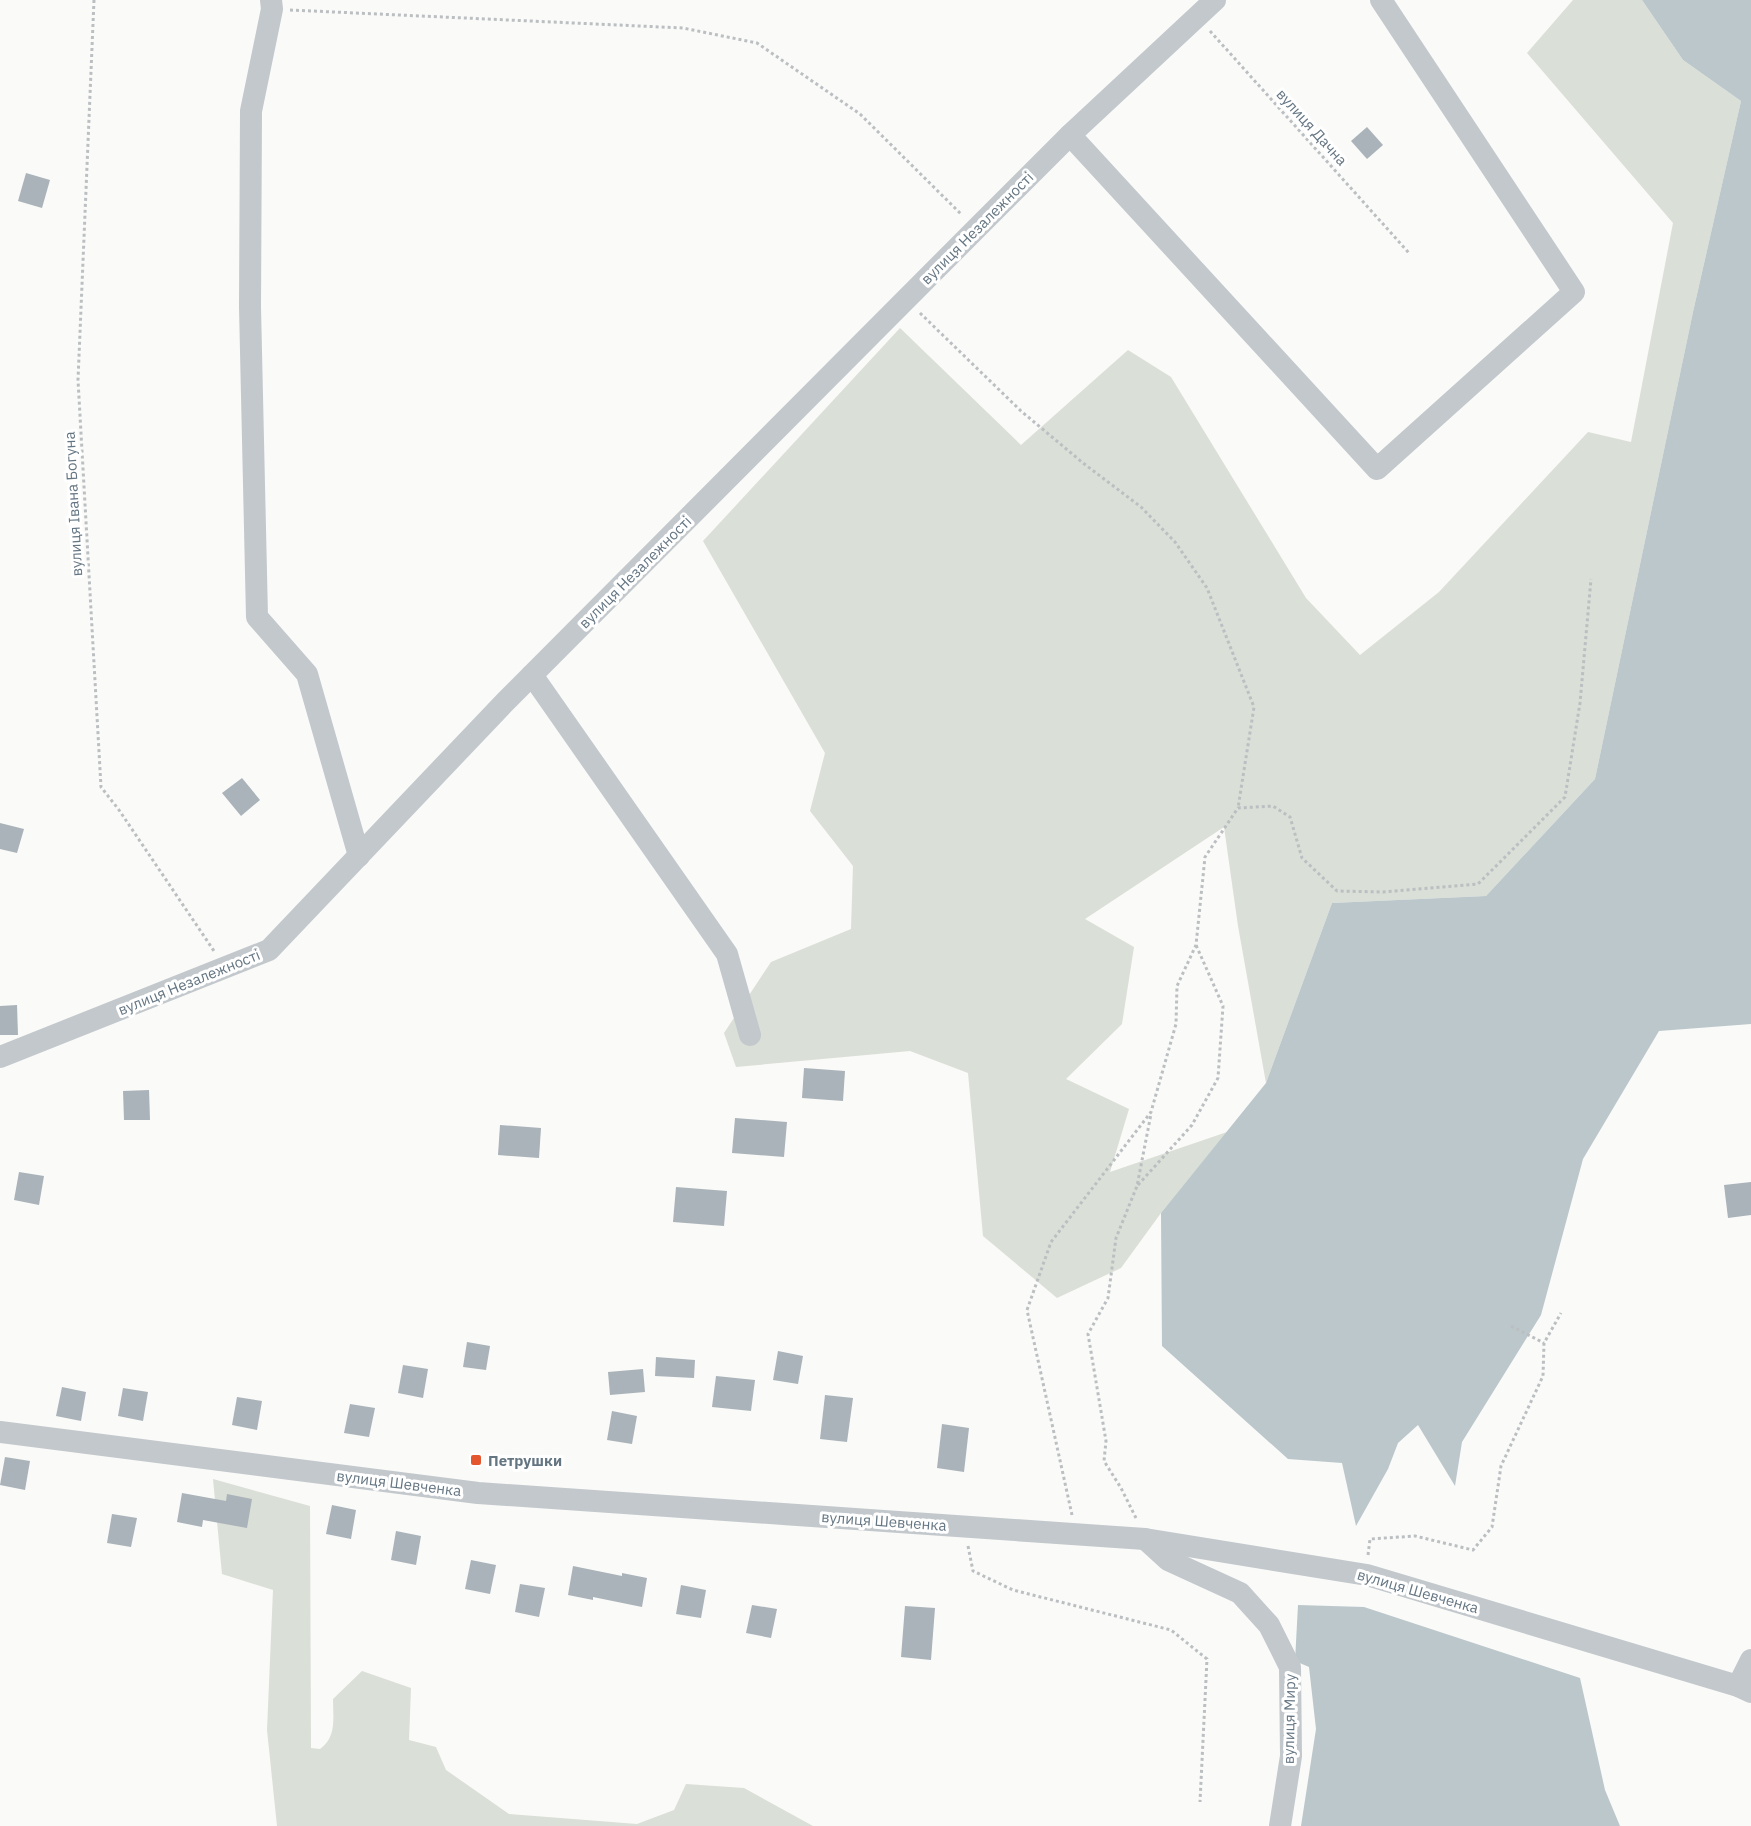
<svg xmlns="http://www.w3.org/2000/svg" width="1751" height="1826" viewBox="0 0 1751 1826" font-family="'IBM Plex Sans',sans-serif">
  <rect width="100%" height="100%" fill="#fafaf8"/>
  <g fill="#dadfd7">
    <polygon points="1573,0 1642,0 1683,60 1741,101 1693,312 1595,779 1486,896 1332,903 1266,1083 1238,926 1224,827 1085,919 1134,947 1122,1024 1066,1079 1129,1109 1110,1172 1227,1132 1161,1213 1121,1268 1057,1298 983,1236 968,1073 910,1051 736,1067 724,1033 771,962 851,929 853,866 810,811 825,753 703,541 900,328 1021,445 1128,350 1171,377 1306,598 1360,655 1439,592 1588,432 1631,442 1673,223 1527,53"/>
    <path d="M213,1479L310,1506L311,1748L320,1749C337,1737 333,1718 333,1699L362,1671L411,1688L409,1740L436,1747L446,1770L509,1814L637,1824L674,1810L686,1784L744,1788L813,1826H277L267,1730L273,1590L222,1574Z"/>
  </g>
  <g fill="#bbc7cb">
    <polygon points="1642,0 1751,0 1751,1024 1659,1031 1583,1159 1541,1315 1462,1442 1455,1486 1418,1425 1398,1443 1388,1469 1356,1526 1342,1463 1288,1459 1162,1346 1161,1213 1266,1083 1332,903 1486,896 1595,779 1693,312 1741,101 1683,60"/>
    <polygon points="1298,1605 1364,1607 1580,1678 1605,1790 1620,1826 1301,1826 1316,1729 1309,1667 1295,1661"/>
  </g>
  <g fill="#aab3b9">
    <polygon points="1367,127 1383,145 1367,159 1351,141"/>
    <polygon points="26,173 50,180 42,208 18,201"/>
    <polygon points="242,778 260,800 241,816 222,793"/>
    <polygon points="0,823 24,829 17,853 0,849"/>
    <polygon points="17,1005 18,1035 0,1035 0,1006"/>
    <polygon points="804,1068 845,1071 843,1101 802,1098"/>
    <polygon points="149,1090 150,1120 124,1120 123,1091"/>
    <polygon points="735,1118 787,1122 784,1157 732,1153"/>
    <polygon points="500,1125 541,1128 539,1158 498,1155"/>
    <polygon points="19,1172 44,1176 39,1205 14,1200"/>
    <polygon points="1751,1182 1751,1215 1728,1218 1724,1185"/>
    <polygon points="676,1187 727,1191 724,1226 673,1222"/>
    <polygon points="467,1342 490,1346 486,1370 463,1367"/>
    <polygon points="778,1351 803,1356 798,1384 773,1380"/>
    <polygon points="656,1357 695,1360 694,1378 655,1376"/>
    <polygon points="403,1365 428,1369 423,1398 398,1393"/>
    <polygon points="643,1369 645,1392 610,1395 608,1372"/>
    <polygon points="716,1376 755,1380 751,1411 712,1407"/>
    <polygon points="62,1387 86,1392 81,1421 56,1416"/>
    <polygon points="123,1388 148,1392 143,1421 118,1416"/>
    <polygon points="825,1395 853,1398 847,1442 820,1439"/>
    <polygon points="237,1397 262,1401 257,1430 232,1425"/>
    <polygon points="350,1404 375,1408 369,1437 344,1433"/>
    <polygon points="612,1411 637,1416 632,1444 607,1440"/>
    <polygon points="942,1424 969,1428 964,1472 937,1468"/>
    <polygon points="5,1457 30,1461 25,1490 0,1485"/>
    <polygon points="182,1493 226,1501 227,1494 252,1499 247,1528 203,1520 202,1527 177,1522"/>
    <polygon points="332,1505 356,1510 351,1539 326,1534"/>
    <polygon points="112,1514 137,1518 131,1547 107,1543"/>
    <polygon points="396,1531 421,1536 416,1565 391,1560"/>
    <polygon points="471,1560 496,1565 490,1594 465,1589"/>
    <polygon points="573,1566 622,1576 622,1573 647,1578 642,1607 593,1597 593,1600 568,1595"/>
    <polygon points="520,1584 545,1588 539,1617 515,1612"/>
    <polygon points="681,1585 706,1590 701,1618 676,1614"/>
    <polygon points="752,1605 777,1609 771,1638 746,1633"/>
    <polygon points="905,1606 935,1608 931,1660 901,1657"/>
  </g>
  <g fill="none" stroke-linecap="round" stroke-linejoin="round">
    <g stroke="#bbbfc2" stroke-width="3" stroke-dasharray="3 3" stroke-linecap="butt">
      <polyline points="94,0 78,380 101,787 119,810 214,951"/>
      <polyline points="290,10 683,28 757,43 860,114 962,215"/>
      <polyline points="1210,31 1409,253"/>
      <polyline points="920,313 1021,411 1083,463 1141,507 1175,542 1207,588 1254,707 1238,808"/>
      <polyline points="1138,1185 1192,1125 1218,1078 1223,1006 1196,945"/>
      <polyline points="1511,1326 1544,1343"/>
      <polyline points="1072,1515 1027,1310 1051,1242 1151,1112 1176,1024 1177,986 1196,945 1205,857 1238,808 1273,806 1290,817 1302,858 1337,891 1383,892 1478,884 1565,797 1580,703 1591,579"/>
      <polyline points="1136,1518 1121,1488 1104,1461 1106,1441 1088,1334 1108,1298 1116,1238 1137,1186 1151,1114"/>
      <polyline points="968,1546 973,1571 1013,1590 1171,1630 1207,1659 1200,1802"/>
      <polyline points="1368,1555 1370,1539 1415,1536 1473,1550 1492,1527 1501,1466 1543,1376 1544,1343 1561,1313"/>
    </g>
    <g stroke="#c3c8cc" stroke-width="22">
      <polyline points="271,0 272,9 251,111 250,307 257,617 307,674 359,856"/>
      <polyline points="1070,135 1377,469 1574,292 1381,0"/>
      <polyline points="532,675 727,954 750,1035"/>
      <polyline points="0,1057 269,950 505,702 976,229 1070,135 1215,0"/>
      <polyline points="0,1432 478,1493 1145,1539 1367,1575 1738,1686 1751,1692"/>
      <polyline points="1145,1539 1168,1560 1240,1593 1269,1625 1290,1667 1291,1756 1280,1826"/>
      <polyline points="1738,1686 1751,1660"/>
    </g>
  </g>
  <rect fill="#e4572e" stroke="#fff" stroke-width="2" x="470" y="1454" width="12" height="12" rx="3"/>
  <g text-anchor="middle" dominant-baseline="central" stroke-width="6" stroke-linejoin="round" paint-order="stroke">
    <g font-size="15" fill="#657683" stroke="#fff">
      <text transform="translate(1312 127) rotate(48)">вулиця Дачна</text>
      <text transform="translate(977 228) rotate(-45)">вулиця Незалежності</text>
      <text transform="translate(73 504) rotate(-93)">вулиця Івана Богуна</text>
      <text transform="translate(635 572) rotate(-45)">вулиця Незалежності</text>
      <text transform="translate(189 982) rotate(-22)">вулиця Незалежності</text>
      <text transform="translate(399 1483) rotate(7)">вулиця Шевченка</text>
      <text transform="translate(884 1521) rotate(4)">вулиця Шевченка</text>
      <text transform="translate(1418 1591) rotate(16)">вулиця Шевченка</text>
      <text transform="translate(1289 1719) rotate(-89)">вулиця Миру</text>
    </g>
    <g font-size="15" font-weight="bold" fill="#657683" stroke="#fff" text-anchor="start">
      <text x="488" y="1460">Петрушки</text>
    </g>
  </g>
</svg>
